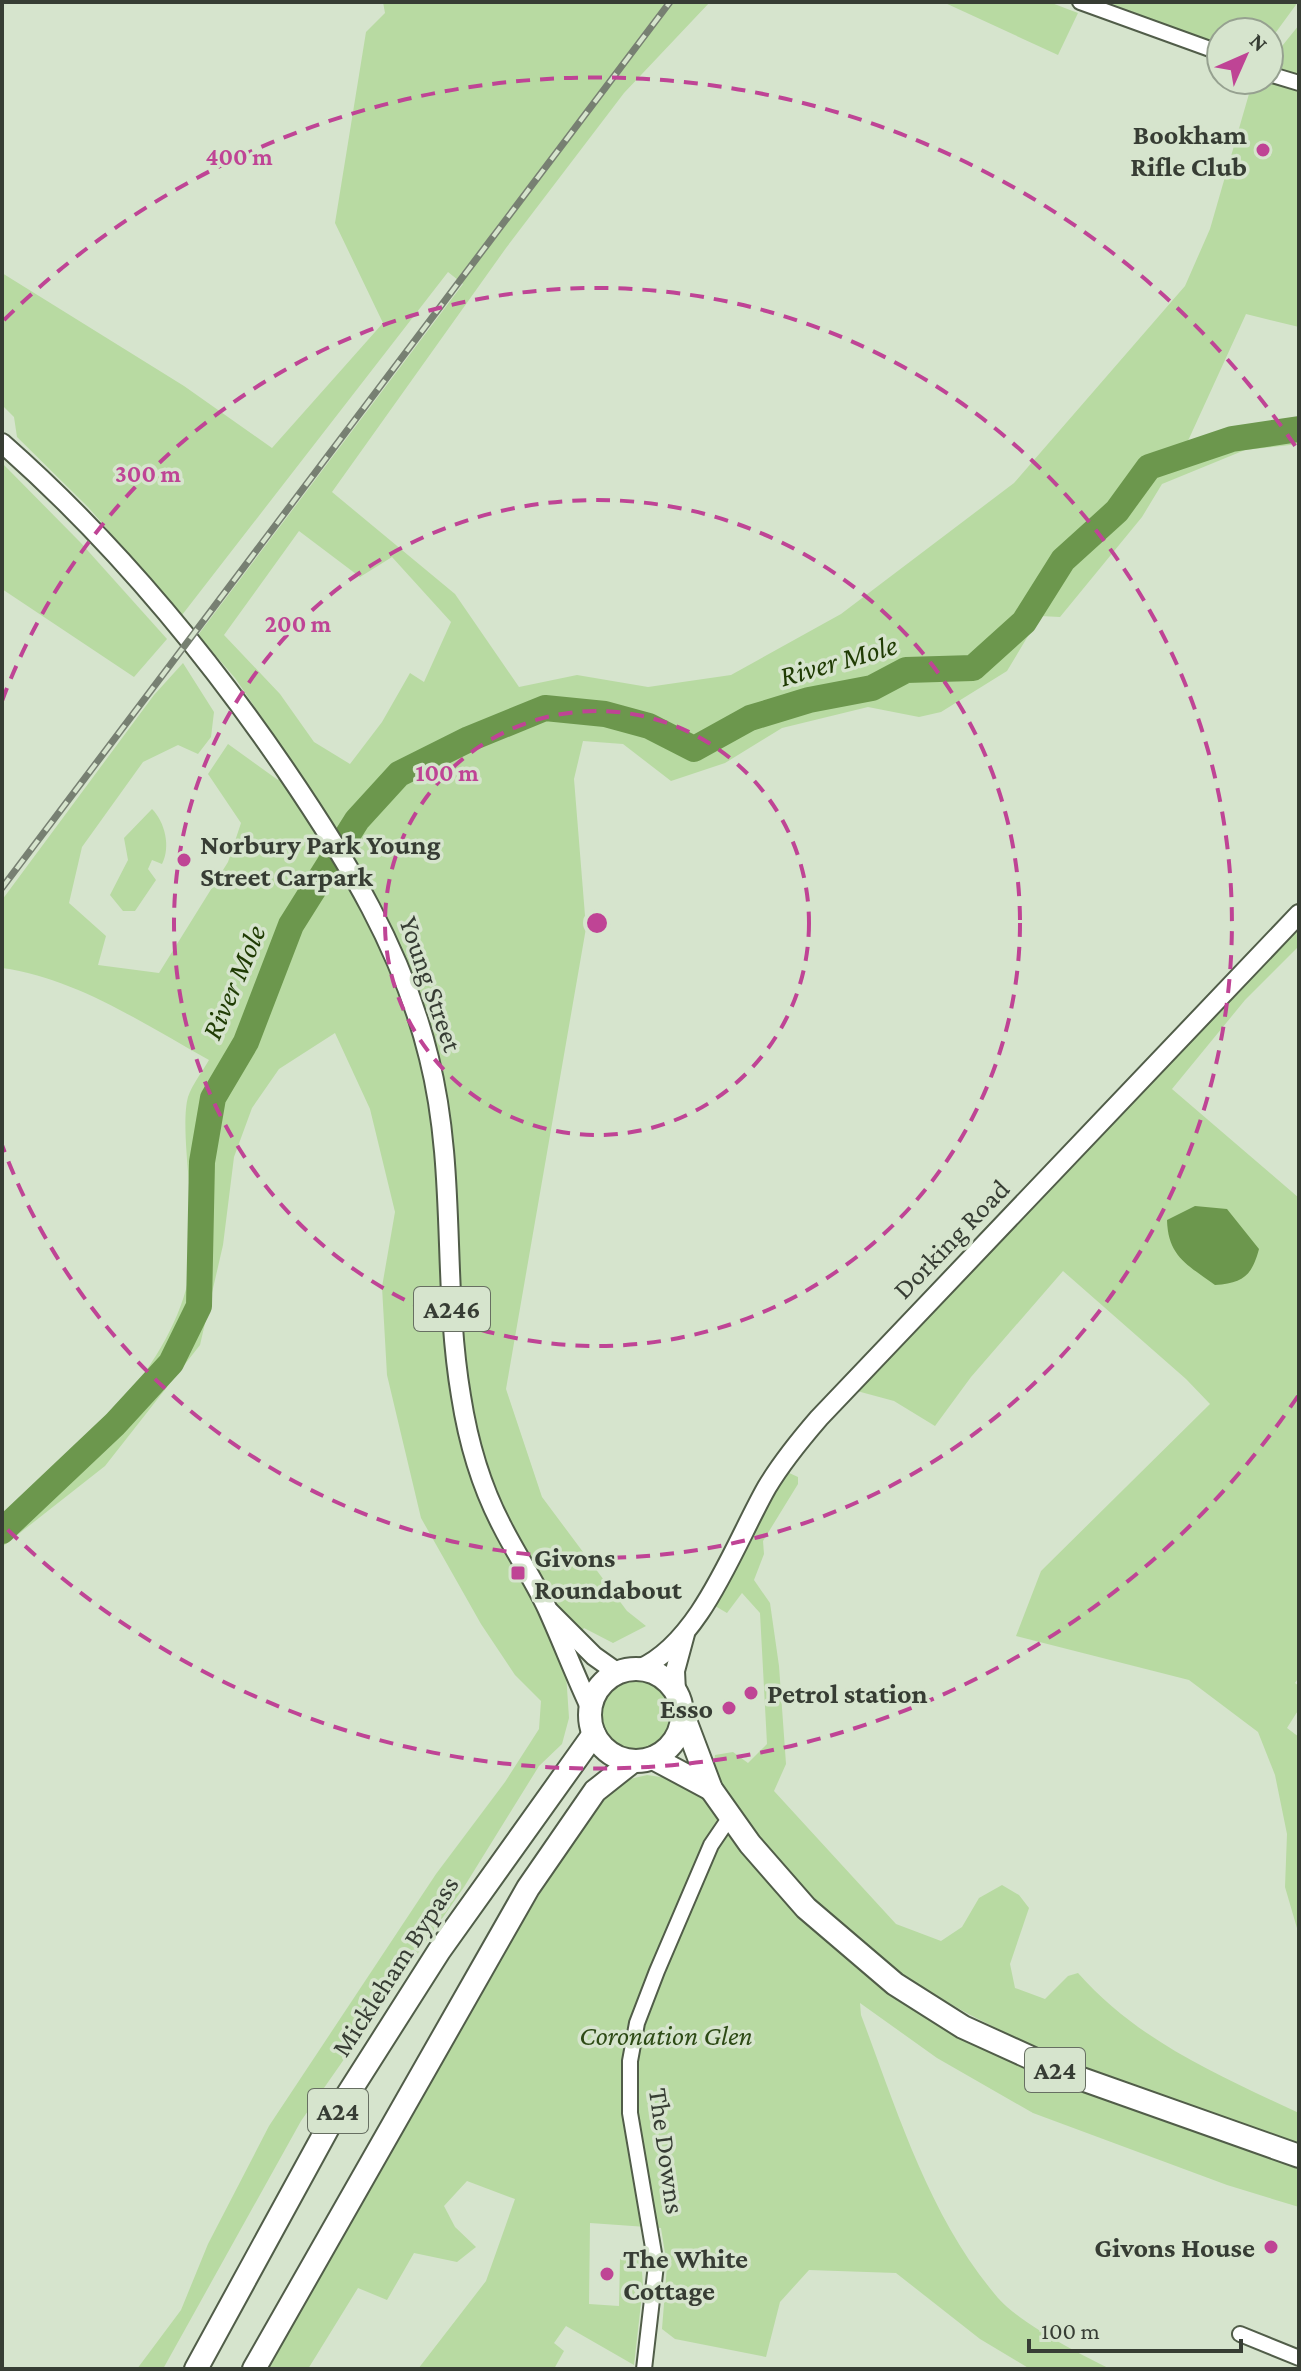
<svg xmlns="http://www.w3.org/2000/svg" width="1301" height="2371" viewBox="0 0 1301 2371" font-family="'Crimson Pro',serif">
  <rect width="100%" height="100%" fill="#d6e4cd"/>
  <g fill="#b8daa2" fill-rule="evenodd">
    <path d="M383,2H710L624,93L506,248L332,492L455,594L519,687L577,675L648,687L731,675L841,614L1014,483L1185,286L1210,229L1253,80H1269L1270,61L1299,25V327L1246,314L1187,443L1299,421V444L1245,450L1162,484L1142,517L1060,617L1040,616L1007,671L941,712L919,717L868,707L782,728L725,763L671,781L623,744L583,741L574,779L586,928L506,1389L542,1497L627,1611L646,1626L613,1643L584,1628L565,1658L569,1718L562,1744L539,1766L464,1887L301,2121L163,2369H137L181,2310L208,2244L269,2126L436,1874L505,1782L539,1729L541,1701L515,1675L481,1624L421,1518L387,1375L382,1287L395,1212L370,1109L335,1033L279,1069L252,1108L234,1157L223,1245L200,1345L105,1466L2,1547V1519L13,1513C88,1440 194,1351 193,1237C193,1203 180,1126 188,1097C192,1085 202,1072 209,1060C144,1024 76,978 2,968V900L154,695L183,663L214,712L211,737L198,754L178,745L143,762L82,847L69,903L106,936L98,965L159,973L228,862L241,823L208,774L228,744L278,780L287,754L235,678L198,635L463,284L448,272L182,615L88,507L17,437L14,417L2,405V273L184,386L272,448L383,323L335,223L366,32L385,13ZM299,531L360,577L392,557L451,622L424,682L410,673L382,722L350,764L314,742L280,694L224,635Z"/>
    <polygon points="943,2 1049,2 1078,13 1058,55"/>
    <polygon points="1096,2 1298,2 1271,39 1269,32 1221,32 1221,48"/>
    <polygon points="2,463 80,542 167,639 134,677 2,589"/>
    <path d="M152,809C165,822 171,847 162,864L152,860L148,869L156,880L135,911H123L110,895L128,860L124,838Z"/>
    <polygon points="1299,927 1299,946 1245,1000 1172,1089 1299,1198 1299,1677 1295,1683 1299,1686 1299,1709 1287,1728 1299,1737 1299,1935 1285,1887 1287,1834 1275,1775 1258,1732 1189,1680 1016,1636 1041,1571 1210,1404 1186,1379 1063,1271 971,1377 935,1426 894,1401 857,1391 895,1343"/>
    <path d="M787,1472L798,1477V1484L763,1541L764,1554L754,1580L770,1603L779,1666L786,1764L774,1791L896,1924L941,1941L962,1927L979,1898L1002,1885L1019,1895L1029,1908L1010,1964L1015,1988L1045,1999L1068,1976L1078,1973C1138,2041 1218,2075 1299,2113V2144C1166,2096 1028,2057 908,1978C862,1948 820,1905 780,1866C754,1840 708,1795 715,1755L733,1752L748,1763L767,1744L760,1613L742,1593L727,1613L710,1603Z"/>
    <circle cx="635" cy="1714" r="35"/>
    <path d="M647,1775L674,1779L698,1793L757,1870L861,1966L1123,2104L1299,2167V2207L1227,2185L1033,2113L937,2058L860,2003L861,2015C898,2113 929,2217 998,2298C1020,2323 1081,2355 1111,2369H1030L980,2339L896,2273L809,2270L780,2302L766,2357L675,2339L662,2329L667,2266L661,2228L590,2223L589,2304L619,2306L620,2259L641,2257L643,2286L634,2365L566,2326L554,2343L564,2351L554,2369H418L486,2281L515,2199L467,2181L444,2206L455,2227L476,2247L457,2262L414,2253L387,2300L358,2288L308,2369H268L482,1985L567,1851L598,1802L630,1779Z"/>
  </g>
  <path fill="#6c974d" d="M1195,1206L1227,1209L1259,1249C1252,1275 1244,1283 1215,1285C1188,1265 1168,1257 1167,1220Z"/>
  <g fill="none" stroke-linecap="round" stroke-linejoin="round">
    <polyline stroke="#6c974d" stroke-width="26" points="2,1531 115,1424 171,1363 199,1306 202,1162 213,1098 246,1042 291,925 357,820 399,774 469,739 545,708 605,714 649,726 694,749 750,718 809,700 872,688 906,670 973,668 1024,622 1063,560 1117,511 1149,467 1232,439 1299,429"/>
    <g stroke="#515d49" stroke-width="18">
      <g id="minor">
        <polyline points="1080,2 1221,53"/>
        <polyline points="1269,74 1299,83"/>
        <polyline points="1240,2334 1299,2358"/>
        <polyline points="644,2369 656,2265 630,2113 630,2061 637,2023 657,1971 711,1845 730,1817"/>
      </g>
    </g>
    <g stroke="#515d49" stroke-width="22">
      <g id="major">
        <path d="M2,443C111,539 203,649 285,769C347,860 403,951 429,1058C457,1169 442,1284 461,1396C468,1441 481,1486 502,1526C516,1554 534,1580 547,1608C562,1641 575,1675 590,1707"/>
        <polyline points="550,1612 594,1656 618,1673"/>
        <path d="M639,1669C701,1642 735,1543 767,1487C782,1462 800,1440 819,1418L1299,914"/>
        <polyline points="676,1692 675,1671 685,1634"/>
      </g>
    </g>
    <g stroke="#515d49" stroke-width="26">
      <g id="highway">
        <circle cx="636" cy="1715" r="46"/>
        <polyline points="683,1715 711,1789 750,1844 806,1908 895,1984 963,2027 1062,2072 1299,2156"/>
        <polyline points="653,1758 711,1789"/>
        <polyline points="196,2369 336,2113 439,1951 594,1734"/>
        <polyline points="254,2369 528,1888 595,1791 633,1761"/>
      </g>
    </g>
    <use href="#minor" stroke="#fff" stroke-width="14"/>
    <use href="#major" stroke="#fff" stroke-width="18"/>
    <use href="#highway" stroke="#fff" stroke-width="22"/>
    <g stroke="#778072" stroke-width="7">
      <polyline id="rail" points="2,888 670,2"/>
    </g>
    <use href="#rail" stroke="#d6e4cd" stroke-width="4" stroke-dasharray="12" stroke-linecap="butt"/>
  </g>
  <g fill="none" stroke="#bf4495" stroke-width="4" stroke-dasharray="14 10">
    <circle cx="597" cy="923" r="212"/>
    <circle cx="597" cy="923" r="423"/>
    <path d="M2 701A635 635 0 1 1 2 1145"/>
    <path d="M1298 1396A846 846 0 0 1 4 1526M4 320A846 846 0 0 1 1298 450"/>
  </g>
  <g fill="#bf4495" stroke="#d6e4cd" stroke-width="3">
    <circle cx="1263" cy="150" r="8"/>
    <circle cx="184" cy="860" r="8"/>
    <rect x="510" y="1565" width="16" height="16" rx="4"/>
    <circle cx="751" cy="1693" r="8"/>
    <circle cx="729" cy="1708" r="8"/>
    <circle cx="1271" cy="2247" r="8"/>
    <circle cx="607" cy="2274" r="8"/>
  </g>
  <g text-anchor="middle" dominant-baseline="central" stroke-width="7" stroke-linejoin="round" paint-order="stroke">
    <g fill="#d6e4cd" stroke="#676f62" stroke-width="2">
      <rect x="414" y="1287" width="76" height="44" rx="6"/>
      <rect x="1025" y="2048" width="60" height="44" rx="6"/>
      <rect x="308" y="2089" width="60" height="44" rx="6"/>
    </g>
    <g font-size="26" font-weight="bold" fill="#373d34">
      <text x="452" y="1309">A246</text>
      <text x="1055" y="2070">A24</text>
      <text x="338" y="2111">A24</text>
    </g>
    <g font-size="28" font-weight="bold" fill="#373d34" stroke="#d6e4cd" text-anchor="start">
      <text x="1247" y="134" text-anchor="end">Bookham<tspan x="1247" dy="32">Rifle Club</tspan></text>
      <text x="200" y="844">Norbury Park Young<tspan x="200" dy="32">Street Carpark</tspan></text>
      <text x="534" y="1557">Givons<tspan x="534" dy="32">Roundabout</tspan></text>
      <text x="767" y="1693">Petrol station</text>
      <text x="713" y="1708" text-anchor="end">Esso</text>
      <text x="1255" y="2247" text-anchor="end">Givons House</text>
      <text x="623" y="2258">The White<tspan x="623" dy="32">Cottage</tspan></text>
    </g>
    <g font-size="28" fill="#373d34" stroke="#d6e4cd">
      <text transform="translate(431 984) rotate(71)">Young Street</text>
      <text transform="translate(951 1239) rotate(-46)">Dorking Road</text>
      <text transform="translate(395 1966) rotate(-57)">Mickleham Bypass</text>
      <text transform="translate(667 2151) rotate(82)">The Downs</text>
    </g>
    <g font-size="28" font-style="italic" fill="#2d4a15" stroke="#d6e4cd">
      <text x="666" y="2035">Coronation Glen</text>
    </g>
    <g font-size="30" font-style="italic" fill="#1f3b03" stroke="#d6e4cd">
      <text transform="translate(838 660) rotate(-16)">River Mole</text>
      <text transform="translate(233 982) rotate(-67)">River Mole</text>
    </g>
  </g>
  <circle cx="597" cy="923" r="12" fill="#bf4495" stroke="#d6e4cd" stroke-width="4"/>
  <g font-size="24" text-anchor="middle" font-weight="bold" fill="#bf4495" stroke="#d6e4cd" stroke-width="7" stroke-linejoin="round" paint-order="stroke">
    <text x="239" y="165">400 m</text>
    <text x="148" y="482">300 m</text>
    <text x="298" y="632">200 m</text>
    <text x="447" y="781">100 m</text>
  </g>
  <rect width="1301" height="2371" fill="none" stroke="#373d34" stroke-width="8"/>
  <g transform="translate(1245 56) rotate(45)"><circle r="38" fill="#d6e4cd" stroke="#96a190" stroke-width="2"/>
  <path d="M0-6L14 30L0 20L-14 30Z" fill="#bf4495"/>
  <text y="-12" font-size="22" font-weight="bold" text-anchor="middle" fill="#373d34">N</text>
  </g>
  <path d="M1029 2339v12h212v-12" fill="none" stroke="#373d34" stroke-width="4"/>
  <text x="1041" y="2339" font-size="24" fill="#373d34" stroke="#d6e4cd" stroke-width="6" paint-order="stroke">100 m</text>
</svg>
